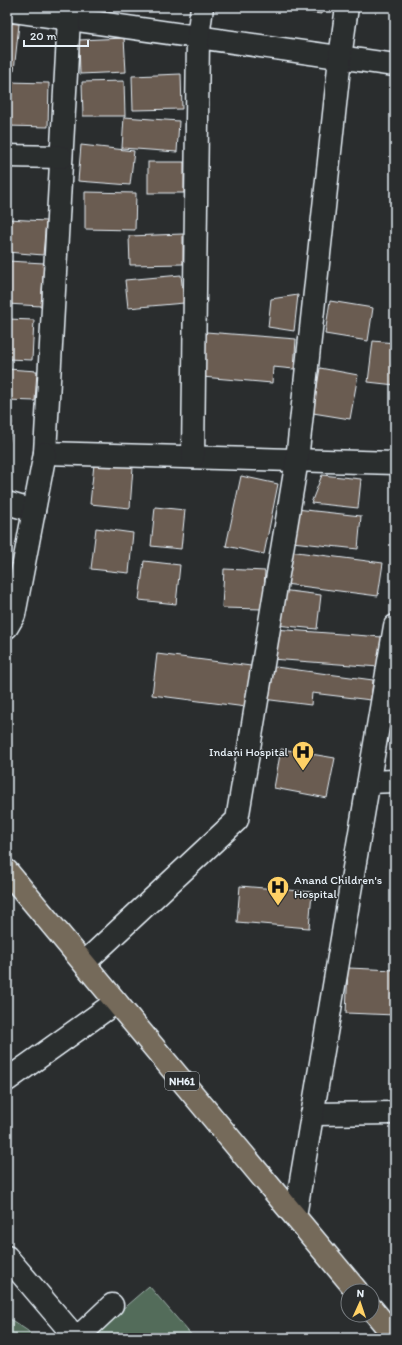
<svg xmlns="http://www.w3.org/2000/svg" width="402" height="1345" viewBox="0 0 402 1345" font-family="Itim,sans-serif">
  <rect width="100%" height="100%" fill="#2a2d2e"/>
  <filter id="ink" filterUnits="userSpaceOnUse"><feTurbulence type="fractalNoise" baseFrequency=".025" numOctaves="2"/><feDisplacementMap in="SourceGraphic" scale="8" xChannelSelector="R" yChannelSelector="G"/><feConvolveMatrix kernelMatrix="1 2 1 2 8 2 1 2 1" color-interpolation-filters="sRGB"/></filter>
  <g filter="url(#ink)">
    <g fill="#526c5a" stroke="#9daea9">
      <polygon points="149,1286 194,1338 90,1337"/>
      <polygon points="7,1317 28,1331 33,1338 7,1338"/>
    </g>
    <g fill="#6a5b51" stroke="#e8f1f8">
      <polygon points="280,7 322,7 321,14 279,8"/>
      <polygon points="7,23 19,24 14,71 7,70"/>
      <polygon points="124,38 126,72 80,74 79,40"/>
      <polygon points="181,74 182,109 133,110 132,76"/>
      <polygon points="124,81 125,116 83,116 82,82"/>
      <polygon points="7,82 49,83 48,127 7,126"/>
      <polygon points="124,117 179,121 177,152 122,148"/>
      <polygon points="81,145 134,151 130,185 78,181"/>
      <rect x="148" y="162" width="36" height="31"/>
      <polygon points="85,192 136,193 135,230 85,229"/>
      <polygon points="7,219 46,221 43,255 7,252"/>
      <polygon points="183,234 183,264 130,265 129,236"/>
      <polygon points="7,261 44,263 41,306 7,304"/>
      <polygon points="181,275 184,303 128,308 125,280"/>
      <polygon points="298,295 294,331 268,327 271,299"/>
      <polygon points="330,301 373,308 368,341 325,334"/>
      <polygon points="393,310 395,310 395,331 391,331"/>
      <polygon points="7,319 34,320 32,360 7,359"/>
      <polygon points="206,332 296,339 294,369 273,367 272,383 202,377"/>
      <polygon points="373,341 395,343 395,385 368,382"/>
      <polygon points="320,368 358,375 350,419 313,413"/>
      <polygon points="7,369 37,371 35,401 7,400"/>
      <polygon points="7,421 12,422 7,452"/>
      <polygon points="94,464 133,467 130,508 90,504"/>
      <polygon points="322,475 361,479 358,508 311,503"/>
      <polygon points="241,476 278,484 264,554 226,546"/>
      <polygon points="155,507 185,510 181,549 151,546"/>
      <polygon points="296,509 361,516 358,549 292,542"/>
      <polygon points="96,528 133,533 129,573 91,569"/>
      <polygon points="289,551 383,563 378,596 285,584"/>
      <polygon points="144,561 180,565 176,604 139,600"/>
      <polygon points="224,569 265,571 263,609 222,608"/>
      <polygon points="281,590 321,595 317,629 276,625"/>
      <polygon points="274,629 382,637 379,667 271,659"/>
      <polygon points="157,654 251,666 246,707 152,695"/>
      <polygon points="268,666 373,680 371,700 312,693 311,705 263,699"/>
      <polygon points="281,749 335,758 327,798 274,788"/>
      <polygon points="240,886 312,892 309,928 237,922"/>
      <polygon points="348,968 395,970 395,1015 346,1013"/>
    </g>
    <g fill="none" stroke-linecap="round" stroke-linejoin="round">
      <g stroke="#e8f1f8" stroke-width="25">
        <g id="minor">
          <polyline points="7,10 395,65"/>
          <polyline points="69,19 45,453 395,463"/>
          <polyline points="7,156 61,157"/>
          <polyline points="193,457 198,37 202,7"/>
          <polyline points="7,503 34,511"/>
          <polyline points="7,627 14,615 45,453"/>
          <polyline points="369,782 395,781"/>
          <polyline points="84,963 237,820 297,460 340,58 347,7"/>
          <polyline points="7,1080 116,1002"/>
          <polyline points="312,1114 395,1113"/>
          <polyline points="295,1216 395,626"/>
          <polyline points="7,1257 76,1338"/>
          <polyline points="77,1338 112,1305"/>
        </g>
      </g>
      <g stroke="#e8f1f8" stroke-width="25">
        <g id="major">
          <polyline points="7,871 357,1291"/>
          <polyline points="372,1309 395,1337"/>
        </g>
      </g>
      <use href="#minor" stroke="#2a2d2e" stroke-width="22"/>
      <use href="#major" stroke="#746a5a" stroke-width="22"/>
    </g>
  </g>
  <defs>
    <g id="hospital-pin" transform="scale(1.15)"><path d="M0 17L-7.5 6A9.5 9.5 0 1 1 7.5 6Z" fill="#ffd166" stroke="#2a2d2e"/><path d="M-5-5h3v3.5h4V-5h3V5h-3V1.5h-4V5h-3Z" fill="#111"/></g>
  </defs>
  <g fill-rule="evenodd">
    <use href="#hospital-pin" x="303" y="752"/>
    <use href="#hospital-pin" x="278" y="887"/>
  </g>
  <g text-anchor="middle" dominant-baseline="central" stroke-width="3" stroke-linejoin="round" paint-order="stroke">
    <rect fill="#2a2d2e" stroke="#afb6bb" stroke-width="1" x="165" y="1072" width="34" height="18" rx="3"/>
    <g font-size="11" font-weight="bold" fill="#e8f1f8">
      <text x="182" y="1081">NH61</text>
    </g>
    <g font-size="12" fill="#e8f1f8" stroke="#2a2d2e" text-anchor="end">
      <text x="288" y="752">Indani Hospital</text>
      <text x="294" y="880" text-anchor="start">Anand Children's<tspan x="294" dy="14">Hospital</tspan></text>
    </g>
  </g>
  <rect width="402" height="1345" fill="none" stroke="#2a2d2e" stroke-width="24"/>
  <rect x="12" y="12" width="378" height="1321" fill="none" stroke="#e8f1f8" stroke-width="1.5" filter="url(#ink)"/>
  <g transform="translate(360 1303) rotate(3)"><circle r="19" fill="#2a2d2e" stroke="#767b7f"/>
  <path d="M0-3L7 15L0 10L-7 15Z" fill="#ffd166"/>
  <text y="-6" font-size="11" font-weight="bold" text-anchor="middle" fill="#e8f1f8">N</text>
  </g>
  <path d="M24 40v6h64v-6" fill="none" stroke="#e8f1f8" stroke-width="2"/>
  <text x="30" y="40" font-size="12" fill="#e8f1f8" stroke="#2a2d2e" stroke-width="3" paint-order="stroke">20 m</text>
</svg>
